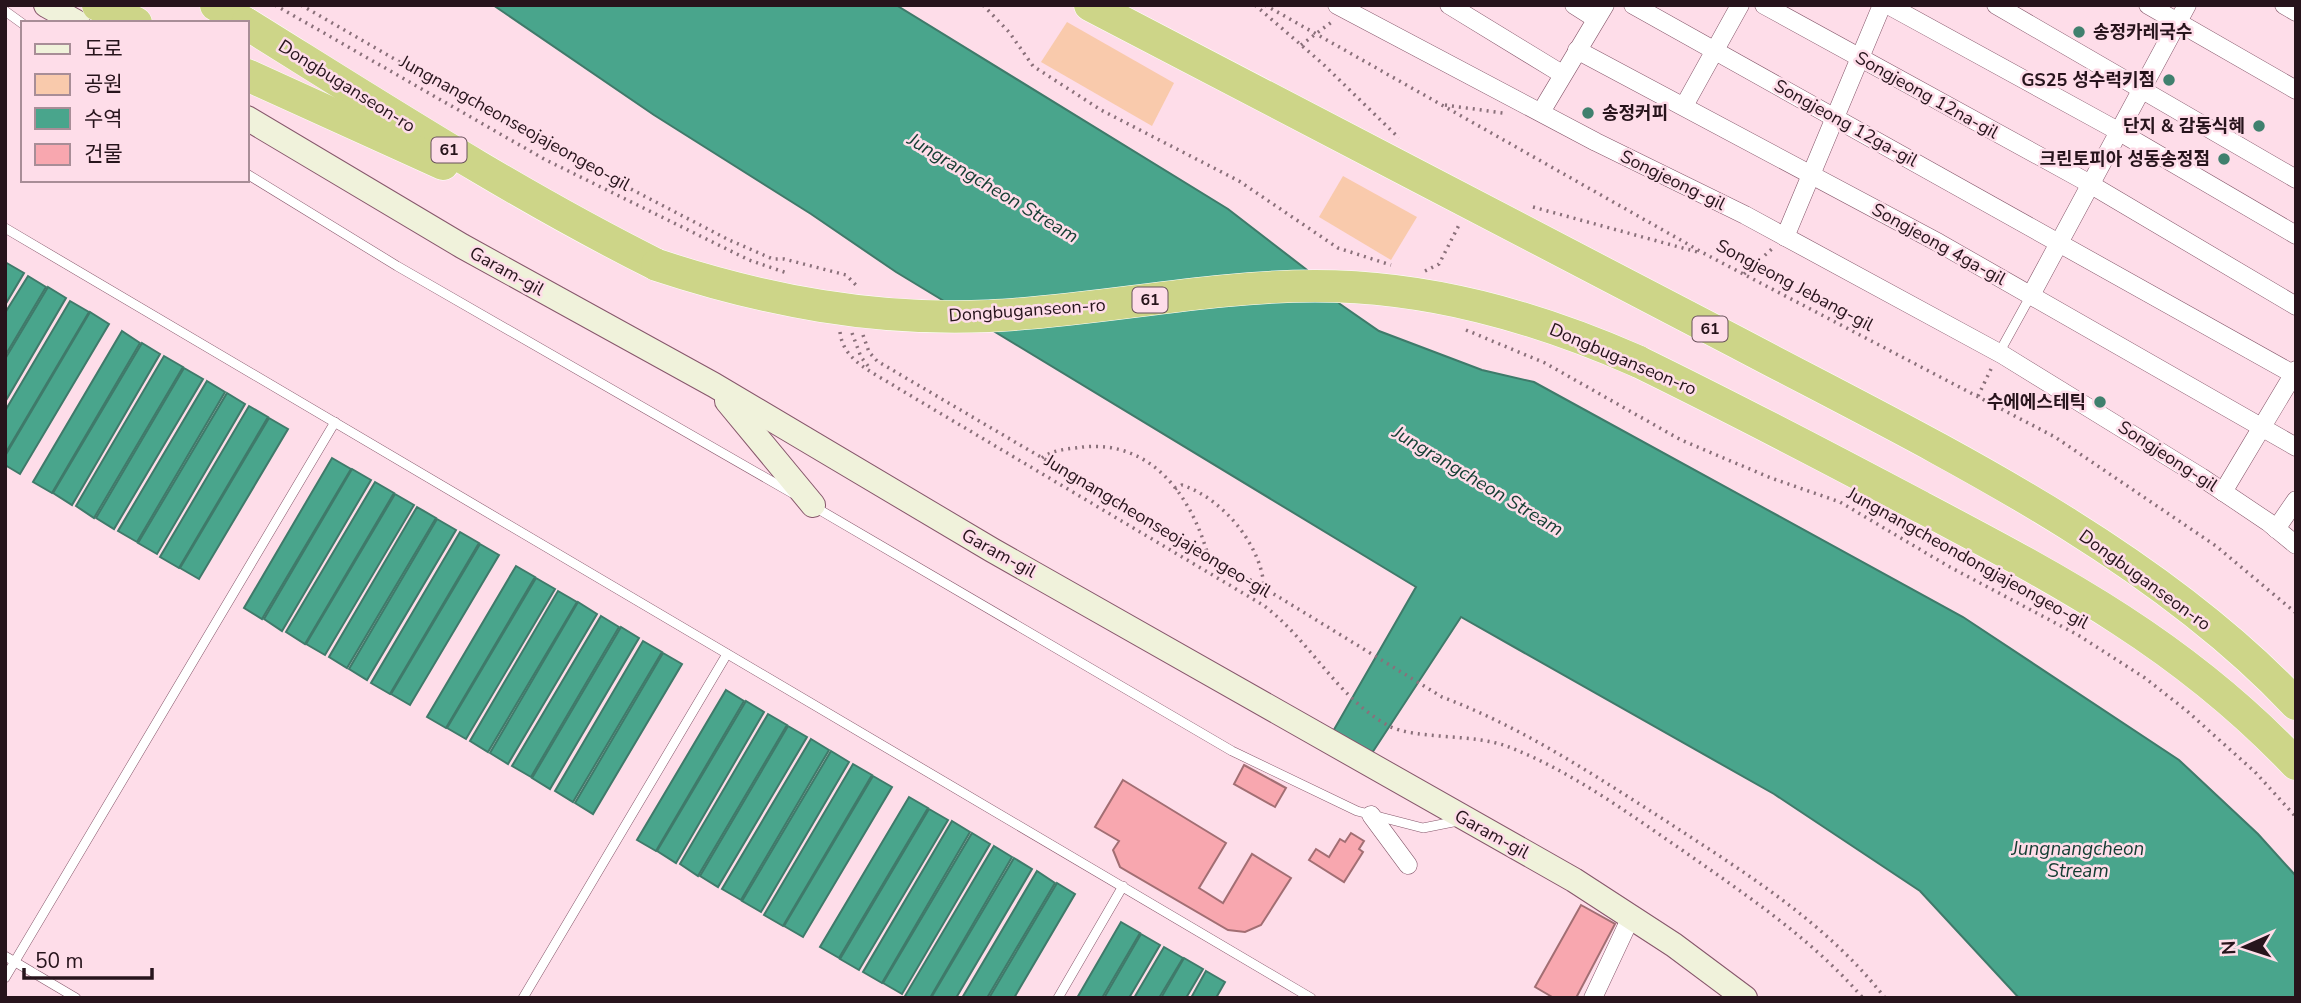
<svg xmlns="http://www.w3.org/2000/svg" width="2301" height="1003" viewBox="0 0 2301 1003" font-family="'Nunito Sans','Noto Sans KR',sans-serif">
  <rect width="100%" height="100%" fill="#fedde9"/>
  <g fill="#f9caac">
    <polygon points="1067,22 1174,83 1152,126 1041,62"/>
    <polygon points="1343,176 1417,217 1391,260 1319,217"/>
  </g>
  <g fill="#49a58c" stroke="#3f7a6a" stroke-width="2">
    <polygon points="493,5 896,5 1228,209 1307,270 1340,304 1379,331 1482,370 1534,382 1963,617 2179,760 2258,834 2296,876 2296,998 2019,998 1920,891 1774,794 1461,617 1372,753 1332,733 1416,587 896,272 811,214 654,115"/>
    <polygon points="5,262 24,273 5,305"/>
    <polygon points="28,276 46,287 5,356 5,313"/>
    <polygon points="48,287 66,298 5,402 5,359"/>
    <polygon points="70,301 89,312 5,454 5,411"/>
    <polygon points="90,312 109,324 20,474 5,465 5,456"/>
    <polygon points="122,331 140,343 52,493 33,482"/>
    <polygon points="142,343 160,354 72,505 53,493"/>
    <polygon points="164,356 183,367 94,518 76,506"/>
    <polygon points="184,368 203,379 114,529 96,518"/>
    <polygon points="207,381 225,392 137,542 118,531"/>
    <polygon points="227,393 245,404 157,554 138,543"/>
    <polygon points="249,406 268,417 179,568 160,557"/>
    <polygon points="269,418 288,429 199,579 180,568"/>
    <polygon points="332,458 351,469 262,619 244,608"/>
    <polygon points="352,469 371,480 282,631 264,619"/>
    <polygon points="375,482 394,493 305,644 286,632"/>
    <polygon points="395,494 414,505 325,655 306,644"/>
    <polygon points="417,507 436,518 347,668 329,657"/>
    <polygon points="437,519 456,530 367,680 349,669"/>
    <polygon points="460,532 479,543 390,694 371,683"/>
    <polygon points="480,544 499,555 410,705 391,694"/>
    <polygon points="516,566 535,577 446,728 427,717"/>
    <polygon points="536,578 555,589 466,739 447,728"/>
    <polygon points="558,591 577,602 488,752 470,741"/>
    <polygon points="578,602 597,614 508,764 490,753"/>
    <polygon points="601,616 619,627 531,777 512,766"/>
    <polygon points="621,627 639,638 550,789 532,778"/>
    <polygon points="643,641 662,652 573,802 555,791"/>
    <polygon points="663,653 682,664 593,814 575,803"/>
    <polygon points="726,690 744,701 656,851 637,840"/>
    <polygon points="746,701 764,712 676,863 657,851"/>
    <polygon points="768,714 787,725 698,876 680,864"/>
    <polygon points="788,726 807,737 718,887 700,876"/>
    <polygon points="811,739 829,750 741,900 722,889"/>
    <polygon points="831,751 849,762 761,912 742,901"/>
    <polygon points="853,764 872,775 783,926 764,915"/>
    <polygon points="873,776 892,787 803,937 784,926"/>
    <polygon points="909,797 928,808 839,958 820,947"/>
    <polygon points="929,809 948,820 859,970 840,959"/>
    <polygon points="952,821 970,832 882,983 863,972"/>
    <polygon points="972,833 990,844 902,994 883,983"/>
    <polygon points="994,846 1012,857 930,998 907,998 905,996"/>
    <polygon points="1014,858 1032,869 956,998 931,998"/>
    <polygon points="1037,871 1055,883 987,998 962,998"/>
    <polygon points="1057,883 1075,894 1014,998 989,998"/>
    <polygon points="1121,922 1140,933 1102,998 1077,998"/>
    <polygon points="1141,934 1160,945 1129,998 1104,998"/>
    <polygon points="1164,947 1183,958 1159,998 1134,998"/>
    <polygon points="1184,958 1203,969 1186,998 1161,998"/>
    <polygon points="1206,971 1225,982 1216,998 1191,998"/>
  </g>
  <g fill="#f8a7af" stroke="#a26e73" stroke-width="2">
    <polygon points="1244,765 1286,788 1275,807 1234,784"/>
    <polygon points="1123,780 1226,843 1199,888 1223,903 1252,854 1291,878 1261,925 1245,932 1228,930 1120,867 1113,850 1119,841 1095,827"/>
    <polygon points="1351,833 1364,841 1359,849 1363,852 1344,882 1309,860 1316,849 1329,857 1340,839 1345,842"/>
    <polygon points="1581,905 1615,924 1576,998 1554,998 1535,987"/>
  </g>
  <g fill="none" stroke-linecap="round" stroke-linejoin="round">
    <g stroke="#86576b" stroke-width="10">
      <g id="lane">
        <polyline points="5,11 23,24"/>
        <polyline points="247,174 397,266 792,493"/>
        <polyline points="5,228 1311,998"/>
        <polyline points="1999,353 2031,295"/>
        <polyline points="813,506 1232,751 1357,811 1423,828 1458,821"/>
        <polyline points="5,956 76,998"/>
        <polyline points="5,978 335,422"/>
        <polyline points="523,998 727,654"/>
        <polyline points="1058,998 1123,886"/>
      </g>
    </g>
    <g stroke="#86576b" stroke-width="19">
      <g id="street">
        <polyline points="1337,5 1596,142 1745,215 2003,355 2201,477 2268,522 2296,545"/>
        <polyline points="1449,5 1562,74"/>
        <polyline points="1574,5 1596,19"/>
        <polyline points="1633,5 2293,374"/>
        <polyline points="1764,5 2083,180 2296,306"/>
        <polyline points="1888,5 2118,131 2296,235"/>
        <polyline points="1996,5 2296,179"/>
        <polyline points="2148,5 2296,90"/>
        <polyline points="2284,5 2296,12"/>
        <polyline points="1577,50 1939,243 2296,447"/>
        <polyline points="1684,106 1740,5"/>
        <polyline points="1541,112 1605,5"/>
        <polyline points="1785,237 1882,5"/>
        <polyline points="2031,295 2187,5"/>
        <polyline points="2223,492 2296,370"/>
        <polyline points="2276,529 2296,500"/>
        <polyline points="1371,815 1408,865"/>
        <polyline points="1593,998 1631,917"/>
      </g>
    </g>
    <g stroke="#86576b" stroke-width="26">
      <g id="secondary">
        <polyline points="46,5 78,23"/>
        <polyline points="247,118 462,246 714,385 992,550 1574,880 1674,945 1745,998"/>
        <polyline points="727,401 813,505"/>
      </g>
    </g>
    <g stroke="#fff" stroke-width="33">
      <g id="highway">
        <polyline points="98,5 136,23"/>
        <polyline points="216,5 245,23"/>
        <path d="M1090,5C1306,118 1522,230 1738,343C1927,443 2148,547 2296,704"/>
        <path d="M247,24C382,108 515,194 657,265"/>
        <polyline points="247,75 443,164"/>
        <path d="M1637,361C1733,408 1827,457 1921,507C2063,582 2183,645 2296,764"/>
      </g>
    </g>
    <g stroke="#8a707a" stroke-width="3.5" stroke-dasharray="2 5" stroke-linecap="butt">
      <polyline points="275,5 544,159 749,260 787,273"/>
      <polyline points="301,5 521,132 729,240 773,259 784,259 846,275 857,286"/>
      <polyline points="983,5 1009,32 1033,66 1101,110 1239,181 1338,248 1391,265"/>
      <polyline points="1255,5 1323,64 1399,138"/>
      <polyline points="1265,5 1707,255 2055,437 2216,546 2296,613"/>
      <polyline points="1301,45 1333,21"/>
      <polyline points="1445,105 1503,113"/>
      <polyline points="1533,207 1701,253"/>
      <polyline points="1425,271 1439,264 1459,225"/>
      <polyline points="1744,274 1774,247"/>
      <polyline points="1466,330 1545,363 1681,440 1771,478 1840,502 1948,566 2078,635 2145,678 2187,711 2255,772 2296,817"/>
      <path d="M840,332C843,361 873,372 896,387L1263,605C1310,640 1337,698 1389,726C1417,740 1473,733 1509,747C1571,771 1628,813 1682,850C1746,895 1811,938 1863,998"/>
      <polyline points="852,333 861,357 868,366"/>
      <path d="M863,335L869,352L877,361L1264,588L1442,697C1522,727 1594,775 1666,821C1744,872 1827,923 1885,998"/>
      <polyline points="1978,396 1992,367"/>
      <path d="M1042,458C1053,449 1070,449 1083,447C1150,440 1190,494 1207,552"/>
      <path d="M1175,489L1182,485C1222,498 1262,545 1264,588"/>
    </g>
    <use href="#lane" stroke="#fff" stroke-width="9"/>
    <use href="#street" stroke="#fff" stroke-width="18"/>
    <use href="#secondary" stroke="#f0f2db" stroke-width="24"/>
    <use href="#highway" stroke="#cdd588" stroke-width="32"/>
    <g stroke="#fff" stroke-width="33" stroke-linecap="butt">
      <path id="highway-bridge" d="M657,265C766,301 874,321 989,316C1098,311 1206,286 1315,286C1428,286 1534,316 1637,361"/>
    </g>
    <use href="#highway-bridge" stroke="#cdd588" stroke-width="32"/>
  </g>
  <g fill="#40806e" stroke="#fedde9" stroke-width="2.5">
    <circle cx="2079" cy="32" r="7"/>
    <circle cx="2169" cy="80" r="7"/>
    <circle cx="1588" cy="113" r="7"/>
    <circle cx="2259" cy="126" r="7"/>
    <circle cx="2224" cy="159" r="7"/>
    <circle cx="2100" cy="402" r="7"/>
  </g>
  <g text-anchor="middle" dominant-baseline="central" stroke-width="5" stroke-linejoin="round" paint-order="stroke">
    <g fill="#fedde9" stroke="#68505a" stroke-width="2">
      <rect x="431.5" y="137.5" width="35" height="25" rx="5"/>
      <rect x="1132.5" y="287.5" width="35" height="25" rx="5"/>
      <rect x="1692.5" y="316.5" width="35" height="25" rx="5"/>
    </g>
    <g font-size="16" font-weight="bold" fill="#27141c">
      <text x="449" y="150">61</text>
      <text x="1150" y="300">61</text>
      <text x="1710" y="329">61</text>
    </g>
    <g font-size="18" font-weight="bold" fill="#27141c" stroke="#fedde9" text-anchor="end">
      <text x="2093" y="32" text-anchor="start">송정카레국수</text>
      <text x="2155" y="80">GS25 성수럭키점</text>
      <text x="1602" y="113" text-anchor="start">송정커피</text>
      <text x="2245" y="126">단지 &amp; 감동식혜</text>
      <text x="2210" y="159">크린토피아 성동송정점</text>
      <text x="2086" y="402">수에에스테틱</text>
    </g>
    <g font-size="18" fill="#27141c" stroke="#fedde9">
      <text transform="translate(347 86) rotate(32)">Dongbuganseon-ro</text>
      <text transform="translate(1927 95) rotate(29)">Songjeong 12na-gil</text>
      <text transform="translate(515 123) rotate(29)">Jungnangcheonseojajeongeo-gil</text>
      <text transform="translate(1846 123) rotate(29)">Songjeong 12ga-gil</text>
      <text transform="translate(1673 180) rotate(26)">Songjeong-gil</text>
      <text transform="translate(1939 244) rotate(29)">Songjeong 4ga-gil</text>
      <text transform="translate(507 271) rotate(29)">Garam-gil</text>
      <text transform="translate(1795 285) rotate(28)">Songjeong Jebang-gil</text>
      <text transform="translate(1027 310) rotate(-4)">Dongbuganseon-ro</text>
      <text transform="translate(1623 359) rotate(23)">Dongbuganseon-ro</text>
      <text transform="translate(2168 456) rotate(33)">Songjeong-gil</text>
      <text transform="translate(1158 526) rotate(31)">Jungnangcheonseojajeongeo-gil</text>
      <text transform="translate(999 553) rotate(29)">Garam-gil</text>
      <text transform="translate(1968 558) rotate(29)">Jungnangcheondongjajeongeo-gil</text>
      <text transform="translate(2145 580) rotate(36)">Dongbuganseon-ro</text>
      <text transform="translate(1492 834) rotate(29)">Garam-gil</text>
    </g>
    <g font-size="19" font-style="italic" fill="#133d32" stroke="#fedde9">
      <text transform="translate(993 188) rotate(31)">Jungrangcheon Stream</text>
      <text transform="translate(1478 481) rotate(31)">Jungrangcheon Stream</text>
      <text x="2078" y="849">Jungnangcheon<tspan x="2078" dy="22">Stream</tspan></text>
    </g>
  </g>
  <rect width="2301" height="1003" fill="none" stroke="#27141c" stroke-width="14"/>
  <rect x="21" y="21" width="228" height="161" fill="#fedde9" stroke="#a88d97" stroke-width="2"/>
  <rect x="35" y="44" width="35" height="10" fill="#f0f2db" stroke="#a88d97" stroke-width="2"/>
  <text x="84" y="56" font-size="21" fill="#27141c">도로</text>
  <rect x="35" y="74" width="35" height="21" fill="#f9caac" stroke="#a88d97" stroke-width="2"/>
  <text x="84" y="91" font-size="21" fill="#27141c">공원</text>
  <rect x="35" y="108" width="35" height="21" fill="#49a58c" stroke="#a88d97" stroke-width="2"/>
  <text x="84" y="126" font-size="21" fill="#27141c">수역</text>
  <rect x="35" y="144" width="35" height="21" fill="#f8a7af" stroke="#a88d97" stroke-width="2"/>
  <text x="84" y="161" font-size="21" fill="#27141c">건물</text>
  <g transform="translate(2245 947) rotate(267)" stroke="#fedde9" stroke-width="5" paint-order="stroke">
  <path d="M0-5L12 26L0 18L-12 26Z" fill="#27141c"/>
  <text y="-10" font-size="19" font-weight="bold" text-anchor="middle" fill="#27141c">N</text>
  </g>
  <path d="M24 968v10h128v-10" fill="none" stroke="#27141c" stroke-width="3.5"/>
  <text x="35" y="968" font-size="21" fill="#27141c" stroke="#fedde9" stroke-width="5" paint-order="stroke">50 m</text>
</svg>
